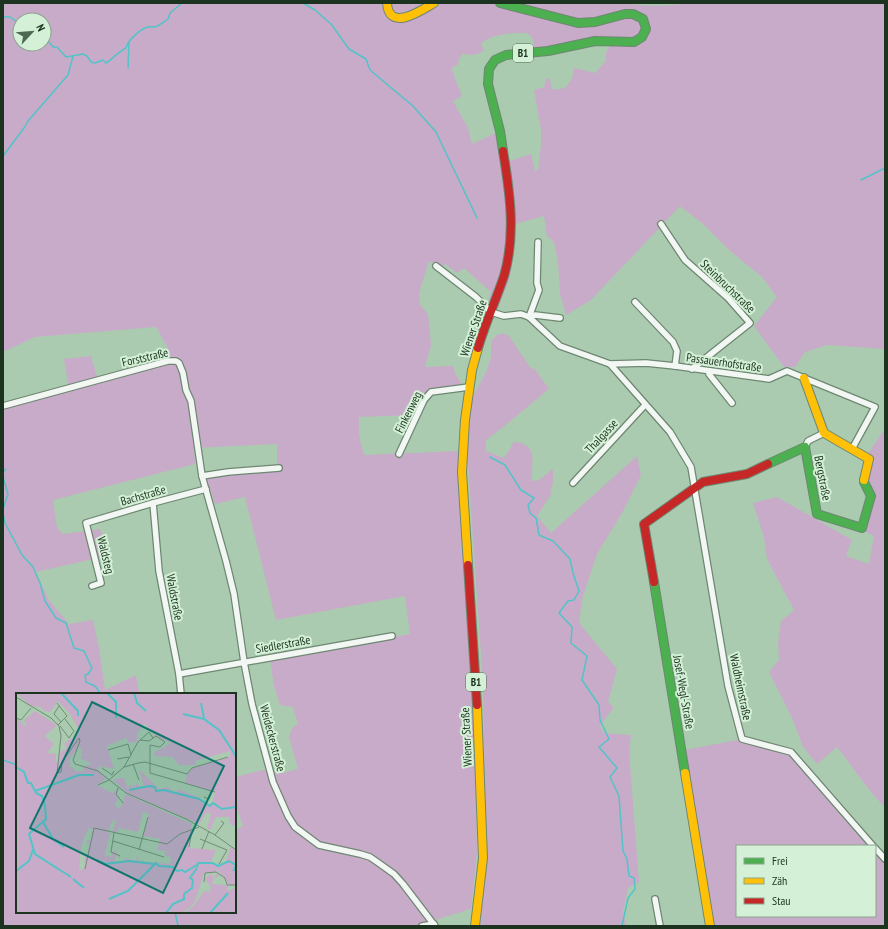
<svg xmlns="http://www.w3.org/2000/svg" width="888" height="929" viewBox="0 0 888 929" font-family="'PT Sans Narrow',sans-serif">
  <rect width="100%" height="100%" fill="#abcbb0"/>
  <g fill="#c8abc8" fill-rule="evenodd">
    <path d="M3,3H623C649,7 667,6 693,3H885V349L827,345L805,352L795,367H784L754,326L777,297L762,277L729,250L703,224L680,206L591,300L566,315L560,294L558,263L554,242L547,236L544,216L515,224L514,252L509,281L498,308L490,303H484L488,302L491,292L464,268L457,273L445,264L442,267L429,261L419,293L420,305L428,314L431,345L425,367L453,366L456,375L463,386L433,390L418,415L359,417V436L364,455L459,451L458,465L473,694L477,851L471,909L415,926H3V404L69,388L64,359L91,356L98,380L169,360L168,348L156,327L35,337L3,352ZM20,20H44V44H20ZM527,33L532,37L535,49L609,44L610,47L606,52V61L595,73L574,68L572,79L565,88L553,90L549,78L546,79L544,87L534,90L541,130V145L538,170L535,171L531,154L510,161L498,132L472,144L468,128L453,101L462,96L451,68L459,64L458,61L462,54L474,55L484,51L481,43C496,33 509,33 527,33ZM277,444V466L206,477L215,504L245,497L276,620L405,596L410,634L270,660L274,686L280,705L293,707L298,724L292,728L289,737L298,769L283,773L263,770L235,777V803L243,826L235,830V912H17V694H136L139,692L136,675L105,690L99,648L93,620L69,624L49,600L36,572L111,555L100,529L63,534L57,528L53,500L195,464L194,448Z"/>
    <path d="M502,333L509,336L530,367L532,369L534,368L549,389L502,428L486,440V451L504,458L514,442C539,444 531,462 532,481L539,480L553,469V484L550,490L552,493L537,516L551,533L637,456L641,475L622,513L597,554L582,599L579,623L617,669L608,702L614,707L600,726L604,733L631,735L629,751L639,882L628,888L623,912L626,926H480L486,864L483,684L467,451L469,404L487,370L491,357V345L492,340L497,335Z"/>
    <polygon points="885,428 885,808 870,791 837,747 817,764 803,747 793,720 769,672 779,660 778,642 781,621 794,610 767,559 764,537 753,503 777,497 852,540 846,556 869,564 874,536 864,531 870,510 867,481 868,454"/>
    <polygon points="738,740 789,754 870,846 737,846 737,916 875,916 875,852 885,863 885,926 714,926 684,750"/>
  </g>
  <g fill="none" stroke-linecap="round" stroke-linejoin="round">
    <g stroke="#53c3c8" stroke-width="1.5">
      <polyline points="303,3 315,10 331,24 349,49 366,59 370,70 413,106 436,132 477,218"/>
      <polyline points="3,17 10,17 20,24"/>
      <path d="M44,41L49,42L53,47H57L66,57L83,54L87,56L91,62L95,63L103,60L106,63C114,58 118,52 126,48C127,42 138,31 145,28C149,26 151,27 155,27C159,26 164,22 168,19L170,13L182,3"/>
      <polyline points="128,68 129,42"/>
      <polyline points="3,156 24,128 28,121 68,75 73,56"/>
      <polyline points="861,180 885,168"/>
      <polyline points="490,457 505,465 521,490 534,498 528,505 530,513 536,518 539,535 553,541 570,559 573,573 579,591 574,600 568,601 559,613 572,627 571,643 587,656 582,680 599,705 600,720 609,739 599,747 617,768 610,777 619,796 623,851 627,859 629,876 634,878 635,889 628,898 622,926"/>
      <polyline points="3,472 6,469"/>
      <polyline points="3,477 8,494 3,509"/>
      <polyline points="3,514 5,523 22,555 33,567 40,583 45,601 56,618 66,623 74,648 84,651 92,668 88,674 85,675 86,682 95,686 101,694"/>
      <polyline points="3,760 17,765"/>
      <polyline points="175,912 178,926"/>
    </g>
    <g stroke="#6e8772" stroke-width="8">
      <g id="street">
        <polyline points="661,224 685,260 728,298 750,323 692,369"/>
        <polyline points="436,266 476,297 491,312 504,316 521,314 529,317 560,346 610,364 670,432 691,467 728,686 742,739 791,752 873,846"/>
        <polyline points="635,302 673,342 677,351 675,366"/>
        <polyline points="529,317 539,290 537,283 538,242"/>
        <polyline points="529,317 535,315 560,318"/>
        <polyline points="610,364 646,363 675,366 769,379 787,371 875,407 852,449"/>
        <polyline points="709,371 709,374 732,403"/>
        <polyline points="3,406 168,361 176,361 179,363 183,373 186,390 191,401 202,476 226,561 234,594 244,662 252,704 273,782 288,816 295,827 319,845 360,854 370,857 380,864 394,874 403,884 435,926"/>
        <polyline points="805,447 808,441 824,433"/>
        <polyline points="399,454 424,400 431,392 469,387"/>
        <polyline points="202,476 228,472 279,468"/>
        <polyline points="573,483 645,405"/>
        <polyline points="153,503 159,571 179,674 181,694"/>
        <polyline points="92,586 101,583 86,523 153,503 206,489"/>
        <polyline points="179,674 392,636"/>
        <polyline points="875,848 885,859"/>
        <polyline points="655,899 660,926"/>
        <polyline points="422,926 434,924"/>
      </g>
    </g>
    <g stroke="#6e8772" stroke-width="10">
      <g id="fast">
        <polyline points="500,3 578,23 595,22 625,14 633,14 643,19 646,29 642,37 634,42 595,41 548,51 506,55 495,60 489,69 488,84 500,131 503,151"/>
        <polyline points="768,464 805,447 817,514 862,528 871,496 864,482 864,480"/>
        <polyline points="654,582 685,773"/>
      </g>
    </g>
    <g stroke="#6e8772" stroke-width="10">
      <g id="slow">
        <path d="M387,3C389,33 422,10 434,3"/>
        <polyline points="804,378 824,433 869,459 864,480"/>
        <polyline points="468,565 462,472 465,420 472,370 478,348"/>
        <polyline points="685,773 710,926"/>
        <polyline points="475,926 483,858 477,705"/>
      </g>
    </g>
    <g stroke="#6e8772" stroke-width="10">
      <g id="jam">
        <path d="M478,348C485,324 496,300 504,276C516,235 510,193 503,151"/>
        <polyline points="468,565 477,705"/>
        <polyline points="654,582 644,524 703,482 747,474 768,464"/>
      </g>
    </g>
    <use href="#street" stroke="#f2f7f3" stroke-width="5.5"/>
    <use href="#fast" stroke="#4caf50" stroke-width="8"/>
    <use href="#slow" stroke="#ffc107" stroke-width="8"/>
    <use href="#jam" stroke="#c62828" stroke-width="8"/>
  </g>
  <g text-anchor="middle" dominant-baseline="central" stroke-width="4" stroke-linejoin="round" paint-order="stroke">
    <g fill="#d4f1d7" stroke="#536c56" stroke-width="1">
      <rect x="513" y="44" width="20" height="18" rx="3"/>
      <rect x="466" y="673" width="20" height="18" rx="3"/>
    </g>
    <g font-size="11" font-weight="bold" fill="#1c331f">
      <text x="523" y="53">B1</text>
      <text x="476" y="682">B1</text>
    </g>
    <g font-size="12" fill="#1c331f" stroke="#d4f1d7">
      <text transform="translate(728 286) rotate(44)">Steinbruchstraße</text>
      <text transform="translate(473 328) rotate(-71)">Wiener Straße</text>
      <text transform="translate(145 357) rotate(-13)">Forststraße</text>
      <text transform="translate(724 362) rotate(8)">Passauerhofstraße</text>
      <text transform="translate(408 412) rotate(-63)">Finkenweg</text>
      <text transform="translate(601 436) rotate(-47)">Thalgasse</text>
      <text transform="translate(823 478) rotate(79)">Bergstraße</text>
      <text transform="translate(143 495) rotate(-16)">Bachstraße</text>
      <text transform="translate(106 555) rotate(76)">Waldsteg</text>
      <text transform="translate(175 597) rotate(79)">Waldstraße</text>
      <text transform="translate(283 644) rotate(-10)">Siedlerstraße</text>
      <text transform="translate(741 687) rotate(78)">Waldheimstraße</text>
      <text transform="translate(684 692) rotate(80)">Josef-Wegl-Straße</text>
      <text transform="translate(466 737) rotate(-93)">Wiener Straße</text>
      <text transform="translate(273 738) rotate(75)">Weideckerstraße</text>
    </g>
  </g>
  <g transform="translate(16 693)">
    <rect width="220" height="220" fill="#abcbb0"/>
    <path d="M0,0H220L219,133L213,131L214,124H200L194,137L191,136L195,120H190L183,131L111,100L97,87L108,84L112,97L113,92L120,93L119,89L125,94H128L123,76L143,96L152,94L159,100L163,96L184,105L187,110L196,111L199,99L169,90L171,81L177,75L214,64V58L179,68L180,72H163L156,64L138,63L139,59L155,50L139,43L136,38L134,39L129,30L121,41V49L113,50L110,45L91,53L98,76L83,73L82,77L90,86L81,92L96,100L101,96L100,101L102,105L99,113L101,114L104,115L110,101L176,131L173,155L200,157L195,168L199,172L209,170L215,154L220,158V192L214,193L201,176L192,174L200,176L203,181L201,185L198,184L196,191L211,192L212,198L220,194V220H169L179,211L188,198L193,199L195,194L189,186L195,181L198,184L202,180H188L179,209L167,220H0V25L9,33L11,31L7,28L19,18L41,32L29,43L38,51L31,60L40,61V71L45,58L51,55L48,51L54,45L58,47L63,37L54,21L42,8L34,19L28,18L25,14L15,13ZM64,53L66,61L64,65L76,71L68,73L67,78H60L54,73V65ZM127,119L133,121L127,143L144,146L141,157L149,158V163L155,164L154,171L123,168L120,163V168L109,165L108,169L98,170L101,158H97L95,164L89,162L94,140L92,139L97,127L100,128L96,139L101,140L102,135L122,139ZM72,136H77L75,148L71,147L70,151L74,152L68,167V170L71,171L66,177L63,176L65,154Z" fill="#c8abc8" fill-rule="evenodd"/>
    <path fill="none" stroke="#53c3c8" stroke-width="2" d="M45,0L62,18V23M91,0L100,9V25M118,0L121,10L130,18M185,10L188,25M167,21L188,26L203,37L220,63M0,74L8,79L12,90H15L20,100L26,103L29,113L30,126L13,141L19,161L55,184M113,97L133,93L139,94L140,98L148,97L183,106L194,113L197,110L206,116L220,114M19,98L63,82H78M27,129L37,146L48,154M81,167L89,171L113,168L138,171M181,174L182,170H197L202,173L213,168L220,172L218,177H220M0,178L13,168L17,157M57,186L68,195M93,206L112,198L140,170L143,173L157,174L161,178L166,177L169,179L181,172M150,220L157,211L168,206V201L176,195L177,187L174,185L181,175M194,220L212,200"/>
    <path fill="none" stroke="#728e76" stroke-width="1" d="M0,4L35,25L43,33L45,43L41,80L45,79L46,69L63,45L64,48L57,67L59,71L82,78L110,100L170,126L199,142L220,157M41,10L51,23L45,29M0,25L5,27L15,15M42,32L45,29L38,21L43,13M44,33L53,45L58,38L49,26M124,47L133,48L140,43L149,49L144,54L134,52V80L199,99M92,57L112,51L115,62M101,66L113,64M117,71L123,87M108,74L122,49L133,39L137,45M86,75L96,82L98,78M82,92L93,87L108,74L122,70L129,69L171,81L176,75L212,64M102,95L100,101L107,110M188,104L193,106L195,98M193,138L189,148L211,157L203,171M98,140L95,159L104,163M199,142L208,130L205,128M184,146L189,148L186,156M97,148L148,164M173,154L176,138M123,157L132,124M69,176L78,135L151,151L164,141L183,134M188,189L189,180L200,179L209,185L211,192H220"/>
    <path fill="#0f766e" fill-opacity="0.15" stroke="#0f766e" stroke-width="2" d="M76,9L208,73L147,200L14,135Z"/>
    <rect width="220" height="220" fill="none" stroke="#1c331f" stroke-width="2"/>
  </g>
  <rect width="888" height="929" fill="none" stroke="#1c331f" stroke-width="8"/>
  <rect x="736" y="845" width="140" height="72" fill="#d4f1d7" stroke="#8aa58d"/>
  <rect x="744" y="858" width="20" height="6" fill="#4caf50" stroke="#8aa58d"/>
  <text x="772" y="865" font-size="12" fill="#1c331f">Frei</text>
  <rect x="744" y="878" width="20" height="6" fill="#ffc107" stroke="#8aa58d"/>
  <text x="772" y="885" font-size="12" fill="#1c331f">Zäh</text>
  <rect x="744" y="898" width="20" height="6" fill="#c62828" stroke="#8aa58d"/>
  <text x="772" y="905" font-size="12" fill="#1c331f">Stau</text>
  <g transform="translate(32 32) rotate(64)"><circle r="19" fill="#d4f1d7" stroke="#8aa58d"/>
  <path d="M0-3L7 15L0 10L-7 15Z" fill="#4e6852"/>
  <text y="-6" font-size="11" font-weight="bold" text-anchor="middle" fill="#1c331f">N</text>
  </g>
</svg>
